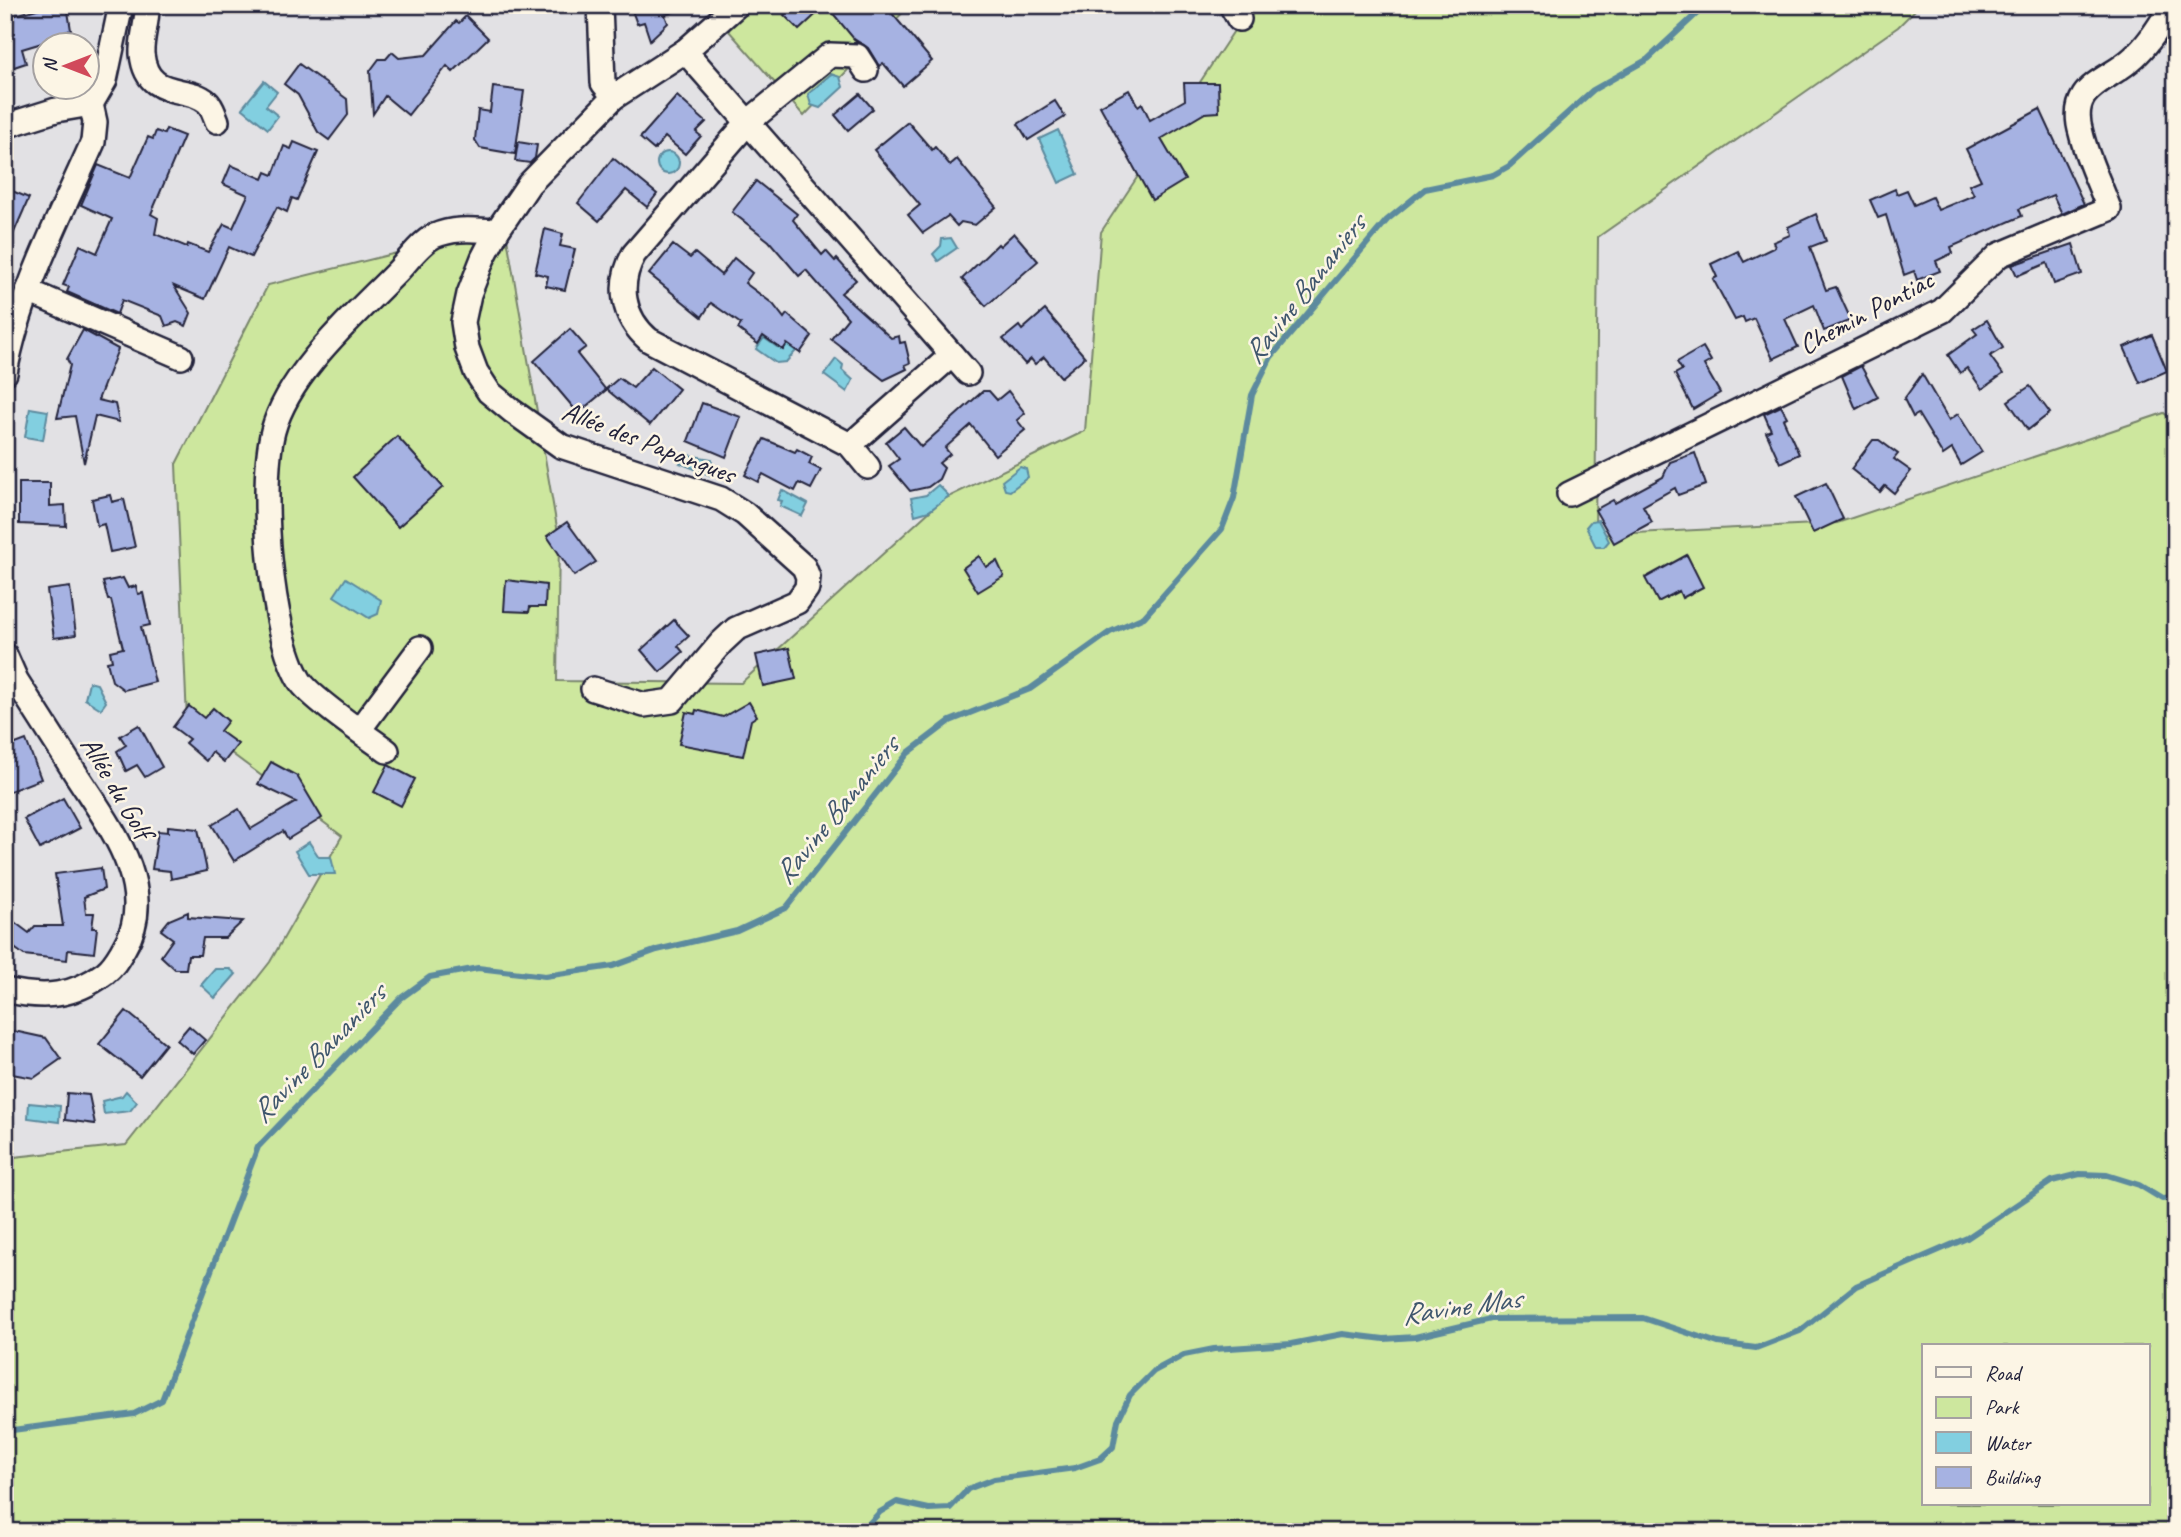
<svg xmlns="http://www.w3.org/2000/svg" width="2181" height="1537" viewBox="0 0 2181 1537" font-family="Caveat,sans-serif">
  <rect width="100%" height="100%" fill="#e2e1e4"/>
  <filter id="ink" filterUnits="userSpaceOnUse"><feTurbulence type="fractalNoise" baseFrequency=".0143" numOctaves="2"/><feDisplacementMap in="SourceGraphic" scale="14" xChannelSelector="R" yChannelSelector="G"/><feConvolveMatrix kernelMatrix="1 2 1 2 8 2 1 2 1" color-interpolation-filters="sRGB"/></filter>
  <g filter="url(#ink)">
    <g fill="#cde79e" stroke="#78846c" stroke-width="2" fill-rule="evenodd">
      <polygon points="706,5 910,5 804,116"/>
      <path d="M1251,5H1920L1898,27L1598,237L1595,535L1837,523L2164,413L2176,423V1532H5V1158L126,1145L270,962L342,836L187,720L176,464L268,285L505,226L559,539L557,681L741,683L942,500L1085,431L1101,232ZM1924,1346H2148V1504H1924Z"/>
    </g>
    <g fill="#82cfe0" stroke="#5c8a9e" stroke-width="2">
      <polygon points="831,74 840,77 843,87 820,108 811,105 808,94"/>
      <polygon points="264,81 277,92 266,106 278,116 268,129 242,108"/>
      <polygon points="1058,130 1078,174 1059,183 1039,139"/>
      <circle cx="668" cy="163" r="11"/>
      <polygon points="951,238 957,248 938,261 933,254 941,246 942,239"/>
      <polygon points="764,338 777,347 784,342 796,351 786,362 776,363 756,349"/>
      <polygon points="836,359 843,365 842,370 853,380 847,392 824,375"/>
      <polygon points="30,408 48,411 43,440 25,437"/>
      <polygon points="687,455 712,459 710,475 680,463"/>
      <polygon points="1020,467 1026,469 1028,477 1010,491 1005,490 1002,481"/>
      <polygon points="938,485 949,496 929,511 915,515 911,498 926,495"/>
      <polygon points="782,490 808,504 802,516 780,506 782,501 778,500"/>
      <polygon points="1598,520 1609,541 1604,547 1596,547 1586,527 1591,521"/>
      <polygon points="346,578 381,600 378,614 369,618 334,596"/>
      <polygon points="89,682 97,684 106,702 101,709 85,699"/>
      <polygon points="309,842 319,857 331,857 335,874 309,874 295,851"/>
      <polygon points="215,969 230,969 236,974 215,998 201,985"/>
      <polygon points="126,1091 137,1102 130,1111 104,1114 102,1101 122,1096"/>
      <polygon points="29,1103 60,1106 59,1122 28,1118"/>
    </g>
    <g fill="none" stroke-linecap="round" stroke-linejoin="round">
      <g stroke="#5c8a9e" stroke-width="6">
        <polyline points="5,1431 134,1414 162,1400 258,1147 401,998 430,977 478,968 545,976 613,966 657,950 737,931 786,908 908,753 950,721 1030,689 1110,632 1144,617 1222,529 1234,498 1252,395 1271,357 1387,220 1425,189 1493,175 1509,166 1593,90 1648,59 1706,5"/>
        <polyline points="861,1532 880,1512 897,1502 929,1509 950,1508 968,1489 994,1479 1075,1468 1100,1459 1113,1447 1118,1420 1130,1395 1154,1371 1184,1355 1214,1349 1291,1344 1343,1334 1384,1339 1415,1337 1491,1319 1643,1318 1718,1343 1756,1348 1800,1331 1856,1286 1967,1238 2052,1181 2080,1174 2107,1175 2139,1185 2162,1199 2176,1198"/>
      </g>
    </g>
    <g fill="#a6b2e2" stroke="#22223b" stroke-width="2">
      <polygon points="51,5 67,5 71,30 61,33 62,37 22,49 26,63 5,70 5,9 10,8 12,16"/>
      <polygon points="630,5 684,5 684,8 665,15 668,23 650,40 644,22 637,24"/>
      <polygon points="794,5 826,5 799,30 784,15"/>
      <polygon points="826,5 885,5 932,61 903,86 883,63 879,66 868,48 854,39"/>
      <polygon points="466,16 488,38 453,72 447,66 408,115 385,96 373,114 370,71 379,59 386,59 392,52 399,58 426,55 456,21 459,23"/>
      <polygon points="299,64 347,99 348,115 329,140 318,132 298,95 284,84"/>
      <polygon points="1184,83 1218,83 1219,112 1205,113 1161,139 1185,180 1152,200 1100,106 1129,90 1138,106 1142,103 1150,120 1185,100"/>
      <polygon points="493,87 524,91 515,154 480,148 475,140 478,110 490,112"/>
      <polygon points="860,94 873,109 848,130 835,115"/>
      <polygon points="677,96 706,122 696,132 701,136 685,154 665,137 654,150 640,138"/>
      <polygon points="1055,101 1065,117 1028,140 1018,124"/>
      <polygon points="2040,109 2084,204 2062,214 2053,195 2019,209 2022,216 1951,247 1953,253 1936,261 1940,271 1917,280 1914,271 1904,275 1886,215 1878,218 1870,200 1895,189 1897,194 1907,190 1914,205 1932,197 1938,210 1974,195 1969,185 1981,180 1966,149"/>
      <polygon points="908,122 932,150 935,147 950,165 957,159 996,207 975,225 961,222 957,226 948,216 923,233 908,215 920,205 874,150"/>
      <polygon points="166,129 184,136 151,214 158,218 155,234 187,247 188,244 208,252 224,224 233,228 248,195 223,184 231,165 263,179 266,172 273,175 284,146 291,149 294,142 318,152 297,200 292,198 287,212 277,207 251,257 229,247 205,299 174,286 191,313 186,326 177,322 166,326 162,316 122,300 117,314 67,292 69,287 63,285 80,245 97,253 112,219 81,205 98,165 130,178 148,137 153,139 156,131 164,134"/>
      <polygon points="518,142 537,145 535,158 530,163 515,161"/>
      <polygon points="613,158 657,194 647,207 626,190 599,221 578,203"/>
      <polygon points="756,181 797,214 793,220 822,255 826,251 835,261 837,259 856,280 841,293 891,338 899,336 900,343 905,342 910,363 905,365 907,369 884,380 831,339 848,318 806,270 799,276 769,241 732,212"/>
      <polygon points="5,188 29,198 5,253"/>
      <polygon points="1816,214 1826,241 1810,247 1826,290 1836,287 1851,320 1824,331 1814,305 1785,319 1798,347 1773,359 1754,318 1745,322 1743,317 1735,320 1713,279 1717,277 1711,264 1738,251 1744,262 1775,247 1773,242 1790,235 1788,227"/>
      <polygon points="545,229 563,234 560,246 575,249 565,290 546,286 548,276 535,273"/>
      <polygon points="1014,233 1038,261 986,306 962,279 998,244 1000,246"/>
      <polygon points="2073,244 2082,274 2054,284 2047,263 2017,276 2012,265"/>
      <polygon points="673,245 690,258 695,253 721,275 734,258 752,273 745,283 773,304 784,318 787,314 812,336 800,353 787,344 783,350 763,336 758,344 738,329 741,324 711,303 702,317 649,274"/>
      <polygon points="1045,310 1085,357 1061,377 1044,357 1035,364 1031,359 1025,364 1003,339 1019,326 1022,330"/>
      <polygon points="1987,320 2003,348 1990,356 2003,374 1982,389 1967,368 1960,373 1948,355 1977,334 1973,329"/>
      <polygon points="570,329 586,347 577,354 606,390 578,413 534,361"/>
      <polygon points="83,330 118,349 98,400 115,404 119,422 95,416 84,463 75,416 57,418 70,365 67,359"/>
      <polygon points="2152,335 2167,371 2140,383 2124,347"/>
      <polygon points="1703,347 1711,361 1704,365 1720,393 1693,409 1675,374 1682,370 1677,362"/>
      <polygon points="1861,366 1878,397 1856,409 1842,376"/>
      <polygon points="652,367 679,389 650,425 606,389 619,378 633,388"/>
      <polygon points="1922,374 1949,420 1958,414 1982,452 1961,465 1952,449 1943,455 1918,414 1913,417 1904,399"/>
      <polygon points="2030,386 2050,413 2028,430 2008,401"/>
      <polygon points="983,391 989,391 997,400 1008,391 1025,413 1017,420 1025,430 995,455 971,425 945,448 950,454 939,463 944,468 939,479 928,487 910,491 889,466 899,459 886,442 904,427 921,447"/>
      <polygon points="702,403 741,417 726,457 688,441"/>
      <polygon points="1781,406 1787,417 1783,419 1799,454 1780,463 1766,432 1771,430 1764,414"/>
      <polygon points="397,436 443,487 398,527 353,477"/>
      <polygon points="764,439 795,452 797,449 812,457 809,464 821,470 811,489 799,483 795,491 763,474 758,482 745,475"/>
      <polygon points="1873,440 1879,440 1898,454 1894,459 1911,471 1894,493 1885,486 1880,492 1851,469"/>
      <polygon points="1695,453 1706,485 1678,495 1675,488 1643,506 1652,522 1614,543 1595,510 1613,500 1615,503 1663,477 1670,462"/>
      <polygon points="19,483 50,483 50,506 65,505 66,526 19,524"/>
      <polygon points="1826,483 1843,519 1813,533 1796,497"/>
      <polygon points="110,495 112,502 124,499 135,547 110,552 104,524 97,526 92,499"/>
      <polygon points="567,522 596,562 574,576 547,536"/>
      <polygon points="1687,555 1703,587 1682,598 1679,591 1658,602 1645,578"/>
      <polygon points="979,556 986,567 997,561 1004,576 978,592 963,568"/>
      <polygon points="123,578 128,588 136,586 138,594 143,593 150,625 141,627 155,682 124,690 112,681 107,662 112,661 110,651 123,648 111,600 108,600 103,582"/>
      <polygon points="506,580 546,585 545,607 530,607 529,612 504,611"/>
      <polygon points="70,587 76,635 54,638 47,590"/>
      <polygon points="674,620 689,636 678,646 683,652 660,672 641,650"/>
      <polygon points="789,648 796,679 763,686 756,655"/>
      <polygon points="749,702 757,716 751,720 743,756 679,744 686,712 695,714 696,710 723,717"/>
      <polygon points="189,706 204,718 213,708 228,721 220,731 238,744 224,762 212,752 206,761 185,743 189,739 173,727"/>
      <polygon points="139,725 162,767 145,777 137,765 126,771 117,751 126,745 120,736"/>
      <polygon points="26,740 41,779 5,793 5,748"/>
      <polygon points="271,762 297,776 322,818 288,839 283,831 234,861 212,825 239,809 251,829 296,802 258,784"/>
      <polygon points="388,765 415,779 401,806 374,792"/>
      <polygon points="63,798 80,828 40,849 24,819"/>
      <polygon points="168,826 198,829 207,871 171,879 170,871 152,869 158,831 168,832"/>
      <polygon points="101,868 104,889 84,897 86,913 94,913 92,928 97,928 94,953 68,950 67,960 24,955 5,941 5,915 29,933 35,926 63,926 55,874"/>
      <polygon points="188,912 188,917 243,921 225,938 203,938 200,955 188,955 186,969 175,969 161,956 173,939 161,930 169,920"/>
      <polygon points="126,1011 166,1044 140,1076 99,1044"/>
      <polygon points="189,1026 205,1040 193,1054 177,1040"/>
      <polygon points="14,1031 46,1038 61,1059 34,1078 12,1074 5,1065 5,1038"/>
      <polygon points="67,1093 89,1095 95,1124 65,1120"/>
    </g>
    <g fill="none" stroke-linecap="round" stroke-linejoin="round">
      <g stroke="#22223b" stroke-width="28">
        <g id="street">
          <path d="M147,5C148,21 141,38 142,54C147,101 187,84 207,102C212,106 214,114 217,121"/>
          <polyline points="600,5 603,83 614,97"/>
          <polyline points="1231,5 1239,19"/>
          <polyline points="685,51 968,373"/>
          <path d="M866,70L857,56L830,55L748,122L634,254C617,284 622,317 649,340L850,445L868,467"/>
          <polyline points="5,126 56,110 91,104 105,80 121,5"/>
          <polyline points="28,291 181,357"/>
          <path d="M5,373C20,292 60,217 93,142L95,122L91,104"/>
          <polyline points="850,445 952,355"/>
          <path d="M1569,494L1942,311L1999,255L2109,209C2100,184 2087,159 2081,133C2067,85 2108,82 2134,57C2150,43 2161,23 2173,5"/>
          <path d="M5,655L16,680C36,711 56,743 76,774C108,824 160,888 124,948C118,958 114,966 105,973C73,997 44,999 5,990"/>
          <polyline points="593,689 644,705 672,701 721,643 736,629 797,602 807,588 808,577 804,567 745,514 721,499 561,446 512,411 489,392 476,372 467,348 463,322 469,294 483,258 497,231 529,184 614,97 685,51 737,5"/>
          <polyline points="359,730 420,648"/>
          <path d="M387,751C368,737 311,698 300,681C270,632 259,486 273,431C289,372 355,315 396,273C407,262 420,243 434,236C455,227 475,230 497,231"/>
        </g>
      </g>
      <use href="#street" stroke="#fcf5e5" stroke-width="23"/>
    </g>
  </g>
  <g text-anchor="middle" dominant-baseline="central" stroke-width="5" stroke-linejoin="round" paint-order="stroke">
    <g font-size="28" fill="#22223b" stroke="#fcf5e5">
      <text transform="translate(1866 312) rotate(-28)">Chemin Pontiac</text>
      <text transform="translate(649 442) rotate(21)">Allée des Papangues</text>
      <text transform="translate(117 787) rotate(59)">Allée du Golf</text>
    </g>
    <g font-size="30" font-style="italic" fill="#3f566d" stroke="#fcf5e5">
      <text transform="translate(1304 289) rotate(-52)">Ravine Bananiers</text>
      <text transform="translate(836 810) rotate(-51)">Ravine Bananiers</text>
      <text transform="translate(318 1053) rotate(-46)">Ravine Bananiers</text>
      <text transform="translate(1461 1306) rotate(-8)">Ravine Mas</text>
    </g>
  </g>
  <rect width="2181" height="1537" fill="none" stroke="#fcf5e5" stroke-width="28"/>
  <rect x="14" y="14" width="2153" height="1509" fill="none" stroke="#22223b" stroke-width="2.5" filter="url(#ink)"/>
  <rect x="1922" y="1344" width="228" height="161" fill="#fcf5e5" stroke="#a5a1a1" stroke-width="2"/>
  <rect x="1936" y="1367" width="35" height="10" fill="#fcf5e5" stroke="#a5a1a1" stroke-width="2"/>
  <text x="1985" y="1380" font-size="21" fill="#22223b">Road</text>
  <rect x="1936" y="1397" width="35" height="21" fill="#cde79e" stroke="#a5a1a1" stroke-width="2"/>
  <text x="1985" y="1414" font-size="21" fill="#22223b">Park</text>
  <rect x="1936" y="1432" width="35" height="21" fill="#82cfe0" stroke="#a5a1a1" stroke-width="2"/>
  <text x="1985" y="1450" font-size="21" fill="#22223b">Water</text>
  <rect x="1936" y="1467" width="35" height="21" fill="#a6b2e2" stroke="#a5a1a1" stroke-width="2"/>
  <text x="1985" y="1484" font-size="21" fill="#22223b">Building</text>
  <g transform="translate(66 66) rotate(270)"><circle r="33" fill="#fcf5e5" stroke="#a5a1a1" stroke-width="2"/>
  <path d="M0-5L12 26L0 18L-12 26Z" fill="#d1495b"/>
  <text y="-10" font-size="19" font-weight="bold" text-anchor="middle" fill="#22223b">N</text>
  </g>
</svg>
